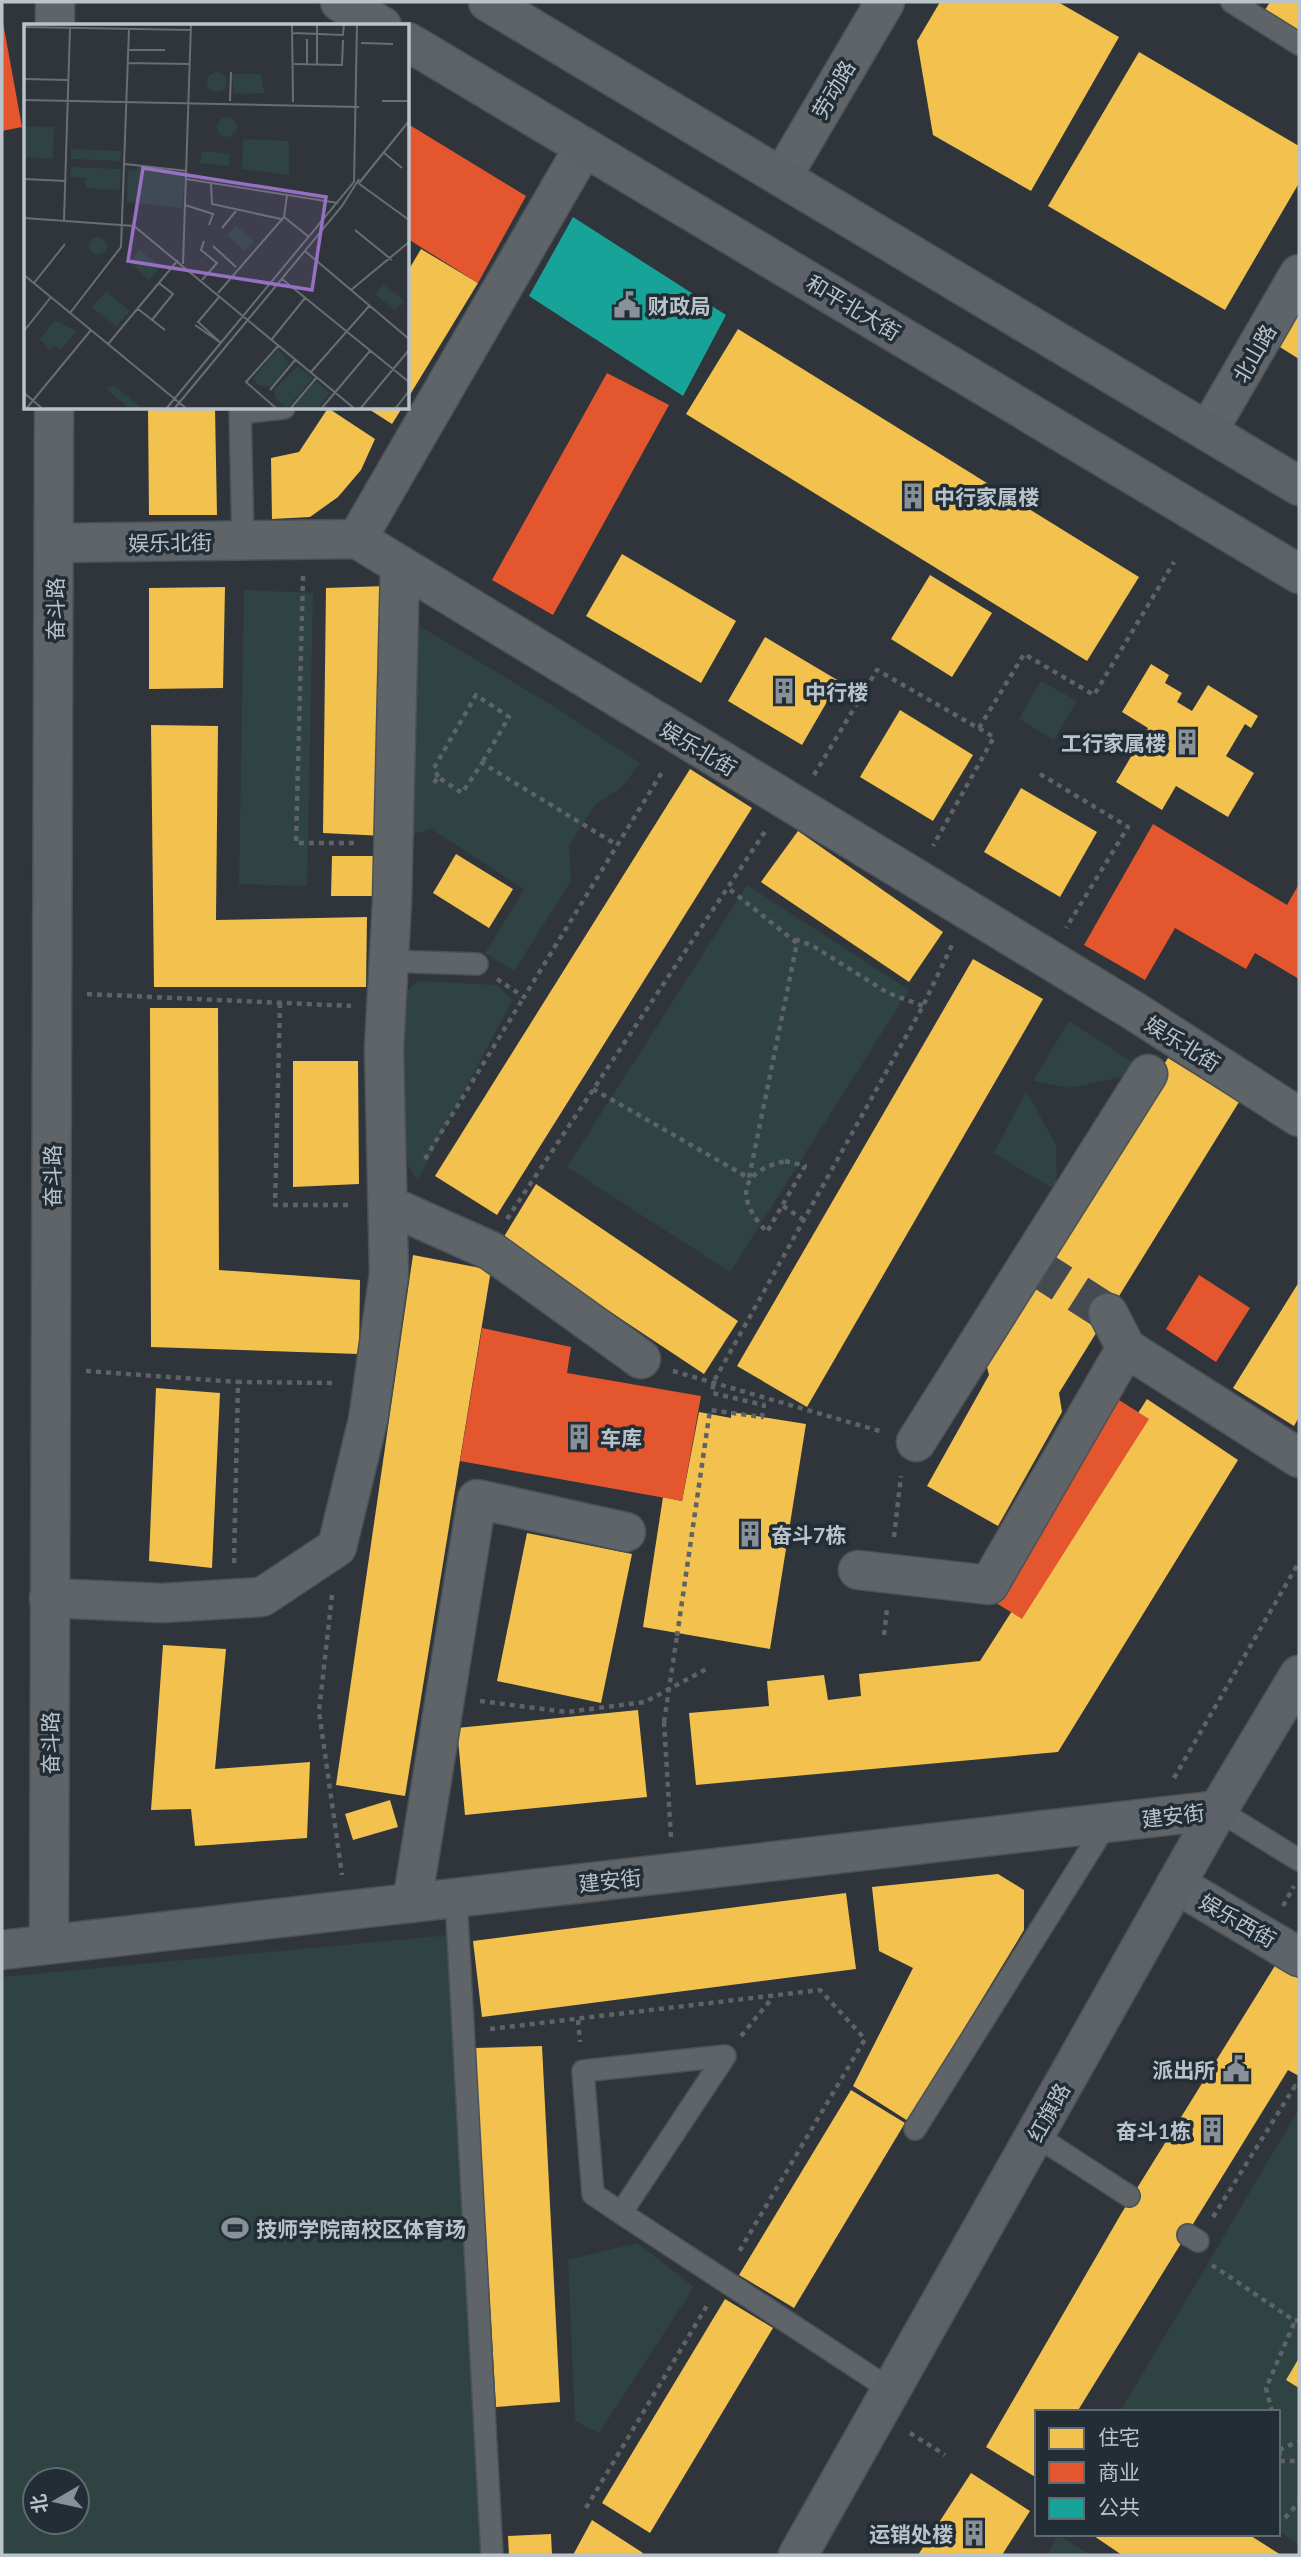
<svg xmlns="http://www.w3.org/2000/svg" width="1301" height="2557" viewBox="0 0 1301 2557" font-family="Lato,'Noto Sans SC',sans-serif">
  <rect width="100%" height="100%" fill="#2f353b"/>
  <g fill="#2f4342" fill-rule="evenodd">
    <polygon points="244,590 313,593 307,886 239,884"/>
    <polygon points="418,625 550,704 640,763 622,787 596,804 569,845 571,881 514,971 485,953 524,889 431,829 411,835"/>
    <polygon points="1041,681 1077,701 1054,740 1019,719"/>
    <polygon points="747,885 909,990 730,1272 567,1167"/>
    <polygon points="419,981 497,985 512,1000 418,1180 396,1148 404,993"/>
    <polygon points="1069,1021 1135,1064 1131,1075 1069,1088 1033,1081"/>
    <polygon points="1026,1091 1056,1145 1057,1191 994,1153"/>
    <path d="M451,1935L486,2555H2V1977ZM35,2480H77V2522H35Z"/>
    <polygon points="1299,2109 1299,2545 1278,2530 1278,2412 1120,2412"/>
    <polygon points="637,2243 694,2287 599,2433 575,2421 568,2260"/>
    <polygon points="1058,2535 1090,2555 1047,2555"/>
  </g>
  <g fill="#f2c14e">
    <polygon points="940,2 1058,2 1119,37 1031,191 933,135 917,41"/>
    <polygon points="1270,2 1299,2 1299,33 1265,10"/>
    <polygon points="1139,52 1299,146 1299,183 1225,310 1048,206"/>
    <polygon points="421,249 478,283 408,398 408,271"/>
    <polygon points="1299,304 1299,359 1275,344"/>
    <polygon points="738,329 1139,577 1087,661 686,414"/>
    <polygon points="148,408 215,408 217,515 149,515"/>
    <polygon points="328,408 375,439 361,470 338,497 310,517 272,519 271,458 299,452"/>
    <polygon points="367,408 402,408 392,424"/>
    <polygon points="622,554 736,621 701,683 586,616"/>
    <polygon points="930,575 992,613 952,677 891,639"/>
    <polygon points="386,586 384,836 323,833 326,588"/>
    <polygon points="225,587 223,688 149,689 149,588"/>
    <polygon points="765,637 839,681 802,745 728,701"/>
    <polygon points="1151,664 1169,675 1165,683 1182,693 1177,702 1192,711 1208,685 1258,716 1251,728 1245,724 1226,756 1254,773 1228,817 1176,786 1162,810 1116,782 1148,728 1122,712"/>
    <polygon points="900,710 973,755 933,821 860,777"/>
    <polygon points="151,725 218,726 216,920 367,917 366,987 154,987"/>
    <polygon points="690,769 752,808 497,1215 435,1176"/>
    <polygon points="1021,788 1097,832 1060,897 984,852"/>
    <polygon points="798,831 943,932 909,982 761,882"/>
    <polygon points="456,854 513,889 489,928 433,893"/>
    <polygon points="332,856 374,856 374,896 331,896"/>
    <polygon points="973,959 1043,999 807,1407 737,1366"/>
    <polygon points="150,1008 218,1008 219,1270 360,1280 359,1354 151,1347"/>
    <polygon points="1168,1058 1239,1102 1059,1393 1062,1412 998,1526 927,1486 989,1375 984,1355"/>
    <polygon points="293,1061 358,1061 359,1184 293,1187"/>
    <polygon points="536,1184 738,1321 704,1374 502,1240"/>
    <polygon points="413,1255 491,1270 405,1796 336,1785"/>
    <polygon points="1299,1282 1299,1417 1294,1426 1233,1388"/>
    <polygon points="156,1388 220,1393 212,1568 149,1561"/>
    <polygon points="1147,1399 1238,1460 1058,1752 696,1785 689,1713 769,1706 767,1681 824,1675 828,1700 861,1696 859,1674 980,1661"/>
    <polygon points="699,1412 731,1418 731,1412 806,1424 770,1649 643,1627 663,1497 682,1501"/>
    <polygon points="527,1533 632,1554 601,1703 497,1681"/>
    <polygon points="163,1645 226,1649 215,1769 310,1762 307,1838 195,1846 191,1809 151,1810"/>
    <polygon points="638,1710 647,1797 465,1815 457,1728"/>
    <polygon points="390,1800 398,1827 353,1840 345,1814"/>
    <polygon points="998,1874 1024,1890 1024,1930 908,2121 853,2086 913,1968 879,1951 872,1887"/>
    <polygon points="846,1893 856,1969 482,2017 473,1941"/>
    <polygon points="1276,1964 1299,1979 1299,2076 1288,2070 1077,2412 1037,2412 1037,2478 986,2447 1121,2214"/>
    <polygon points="542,2046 560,2402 496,2407 475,2048"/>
    <polygon points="851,2090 905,2123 794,2308 739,2275"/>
    <polygon points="725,2299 773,2328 650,2533 602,2503"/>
    <polygon points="1299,2358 1299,2388 1286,2380"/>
    <polygon points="971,2473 1030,2511 1002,2555 918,2555"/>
    <polygon points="592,2520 643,2553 641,2555 573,2555"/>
    <polygon points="551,2534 552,2555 509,2555 508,2536"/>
    <polygon points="1091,2534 1248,2534 1281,2555 1122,2555"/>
  </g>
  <g fill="#e4572e">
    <polygon points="2,17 22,127 2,131"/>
    <polygon points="408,124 526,196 478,283 408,239"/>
    <polygon points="607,373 669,405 553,615 492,580"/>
    <polygon points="1153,824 1287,905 1299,884 1299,979 1255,953 1246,969 1175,928 1145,980 1084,945"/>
    <polygon points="1199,1275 1250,1308 1216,1362 1166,1329"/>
    <polygon points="482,1328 571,1347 567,1373 701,1396 682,1501 460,1461"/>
    <polygon points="1119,1400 1149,1419 1022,1619 993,1601"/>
  </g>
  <polygon fill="#17a398" points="573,217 726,315 683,396 529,296"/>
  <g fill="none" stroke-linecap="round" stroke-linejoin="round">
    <polyline stroke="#444a50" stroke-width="38" stroke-dasharray="38 19" stroke-linecap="butt" points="1030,1263 1108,1313"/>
    <g stroke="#4c5156" stroke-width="24">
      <g id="lane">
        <polyline points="1232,2 1299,44"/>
        <polyline points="240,408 243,541"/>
        <polyline points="241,413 284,408"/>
        <polyline points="389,961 477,964"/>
        <polyline points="1218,1810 1299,1860"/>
        <polyline points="456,1898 492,2555"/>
        <polyline points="915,2129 1107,1823"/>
        <polyline points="1035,2135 1129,2196"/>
        <polyline points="621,2213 725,2056 583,2071 593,2194 621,2213 891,2390"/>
        <polyline points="1188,2235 1198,2241"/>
      </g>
    </g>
    <g stroke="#4c5156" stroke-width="41">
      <g id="street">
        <polyline points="55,26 55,2"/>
        <polyline points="782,177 885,2"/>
        <polyline points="1208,431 1299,274"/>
        <polyline points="357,539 584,147"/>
        <polyline points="54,543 357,539 1134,1011 1299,1117"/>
        <polyline points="388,1205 491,1251 641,1359"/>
        <polyline points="1108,1313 1126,1348"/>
        <polyline points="916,1442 1148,1074"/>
        <polyline points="858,1570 989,1585 1126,1348 1299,1458"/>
        <polyline points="49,1598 162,1603 262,1597 337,1547 368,1420 389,1274 384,1048 392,902 400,565"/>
        <polyline points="1176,1884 1299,1957"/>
        <polyline points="412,1903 477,1499 626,1532"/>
        <polyline points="49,1944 54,408"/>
        <polyline points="2,1950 1218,1810"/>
      </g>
    </g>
    <g stroke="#4c5156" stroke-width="41">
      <g id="secondary">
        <polyline points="340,2 382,26"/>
        <polyline points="488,2 1299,486"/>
        <polyline points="408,42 1299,574"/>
        <polyline points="798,2555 1218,1810 1299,1675"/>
      </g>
    </g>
    <g stroke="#5d6367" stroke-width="4.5" stroke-dasharray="5 5" stroke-linecap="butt">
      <polyline points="303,576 296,843 356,843"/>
      <polyline points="979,728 1024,654 1094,695 1174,562"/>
      <polyline points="1040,774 1128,827 1066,928"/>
      <polyline points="814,775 877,670 994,737 933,846"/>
      <polyline points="438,777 434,768 476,695 509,717 482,763"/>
      <polyline points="434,783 438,777 462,793 482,763 617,845"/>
      <polyline points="795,939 813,946 888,993 923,1006"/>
      <polyline points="497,979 524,997 664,769"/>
      <polyline points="87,994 351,1006"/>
      <polyline points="280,1003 275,1205 352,1205"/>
      <polyline points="593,1089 749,1178 797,943 728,888"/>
      <polyline points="425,1159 524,997"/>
      <path d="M785,1161L805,1166L767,1232C735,1198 739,1172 785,1161Z"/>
      <polyline points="783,1206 804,1220"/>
      <polyline points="507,1219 766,830"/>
      <polyline points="86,1371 238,1382"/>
      <polyline points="673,1371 883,1432"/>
      <polyline points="894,1537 901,1476"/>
      <polyline points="234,1563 238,1382 335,1383"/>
      <polyline points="332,1595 319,1711 342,1875"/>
      <polyline points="884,1635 887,1609"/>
      <polyline points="677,1636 710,1410 762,1417 764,1405 712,1393 714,1381 923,1006 953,943"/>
      <polyline points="480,1701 567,1712 645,1702 710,1667"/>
      <polyline points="664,1722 671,1837"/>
      <polyline points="1174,1778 1299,1562"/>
      <polyline points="1283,1906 1294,1886"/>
      <polyline points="578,2020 580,2042"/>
      <polyline points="490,2029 820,1990 865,2039 737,2255"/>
      <polyline points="741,2036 773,1997"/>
      <polyline points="1213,2217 1295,2086 1299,2088"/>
      <polyline points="1212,2265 1295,2321 1299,2320"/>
      <polyline points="1272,2412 1266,2388 1295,2321"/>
      <polyline points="910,2433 945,2455"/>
      <polyline points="1278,2440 1281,2461 1299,2461"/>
      <polyline points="1279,2450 1299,2441"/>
      <polyline points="586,2508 708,2304"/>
      <polyline points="1285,2518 1299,2502"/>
    </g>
    <use href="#lane" stroke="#5f6468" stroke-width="21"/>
    <use href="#street" stroke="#5f6468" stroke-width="38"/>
    <use href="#secondary" stroke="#5d6268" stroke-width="38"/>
    <polyline stroke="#5d6367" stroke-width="4.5" stroke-dasharray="5 5" stroke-linecap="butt" points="664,1722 677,1636"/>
  </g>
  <defs>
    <g id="civic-bare" transform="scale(2.1)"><path d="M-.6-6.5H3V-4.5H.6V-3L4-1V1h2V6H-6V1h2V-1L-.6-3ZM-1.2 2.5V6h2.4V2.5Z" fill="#899198" stroke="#222d36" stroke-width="2.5" paint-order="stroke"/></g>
    <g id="building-bare" transform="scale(2.1)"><path d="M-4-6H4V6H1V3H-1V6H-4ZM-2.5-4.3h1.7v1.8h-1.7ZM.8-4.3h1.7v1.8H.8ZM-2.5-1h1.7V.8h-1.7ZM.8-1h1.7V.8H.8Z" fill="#899198" stroke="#222d36" stroke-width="2.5" paint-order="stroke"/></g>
    <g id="stadium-bare" transform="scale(2.1)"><path d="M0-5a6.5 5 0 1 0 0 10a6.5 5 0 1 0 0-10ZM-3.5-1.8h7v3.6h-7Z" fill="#899198" stroke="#222d36" stroke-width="2.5" paint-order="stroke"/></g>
  </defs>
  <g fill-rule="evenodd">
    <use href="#civic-bare" x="627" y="305"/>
    <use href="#building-bare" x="913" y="496"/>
    <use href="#building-bare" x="784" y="691"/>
    <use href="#building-bare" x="1187" y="742"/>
    <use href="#building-bare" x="579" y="1437"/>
    <use href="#building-bare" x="750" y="1534"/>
    <use href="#civic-bare" x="1236" y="2069"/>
    <use href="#building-bare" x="1212" y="2130"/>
    <use href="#stadium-bare" x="235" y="2228"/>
    <use href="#building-bare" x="974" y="2533"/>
  </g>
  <g text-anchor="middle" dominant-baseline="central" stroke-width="7" stroke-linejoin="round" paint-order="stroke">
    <g font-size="21" fill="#bac3ca" stroke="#222d36">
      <text transform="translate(833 89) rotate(-60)">劳动路</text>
      <text transform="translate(854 307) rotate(31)">和平北大街</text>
      <text transform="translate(1254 353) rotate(-60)">北山路</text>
      <text transform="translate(170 542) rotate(-1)">娱乐北街</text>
      <text transform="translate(54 609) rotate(-90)">奋斗路</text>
      <text transform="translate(699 748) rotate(31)">娱乐北街</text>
      <text transform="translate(1183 1043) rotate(32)">娱乐北街</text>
      <text transform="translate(51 1176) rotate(-90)">奋斗路</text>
      <text transform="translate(49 1743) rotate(-90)">奋斗路</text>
      <text transform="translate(1173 1815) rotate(-7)">建安街</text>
      <text transform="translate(610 1880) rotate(-6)">建安街</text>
      <text transform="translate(1238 1920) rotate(30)">娱乐西街</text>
      <text transform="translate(1048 2112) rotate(-61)">红旗路</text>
    </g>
    <g font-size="21" font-weight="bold" fill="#bac3ca" stroke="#222d36" text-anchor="start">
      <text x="648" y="305">财政局</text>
      <text x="934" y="496">中行家属楼</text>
      <text x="805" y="691">中行楼</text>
      <text x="1166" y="742" text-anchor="end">工行家属楼</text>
      <text x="600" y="1437">车库</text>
      <text x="771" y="1534">奋斗7栋</text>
      <text x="1215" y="2069" text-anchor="end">派出所</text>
      <text x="1191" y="2130" text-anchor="end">奋斗1栋</text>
      <text x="256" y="2228">技师学院南校区体育场</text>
      <text x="953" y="2533" text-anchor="end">运销处楼</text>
    </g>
  </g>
  <g transform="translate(24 24)">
    <rect width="385" height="385" fill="#2f353b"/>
    <path d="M183 58a10 10 0 1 1 20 0a10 10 0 1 1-20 0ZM208,50H237L240,69L210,70ZM193 103a10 10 0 1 1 20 0a10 10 0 1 1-20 0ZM0,102L30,103L29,135L0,133ZM219,115L265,117V151L218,145ZM47,125L97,127L96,137L47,135ZM178,127L206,130L205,142L176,139ZM113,142L161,148L158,184L103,178L104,146L113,147ZM47,143L97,145L96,166L62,164V154L46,153ZM212,201L230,217L221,227L203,211ZM65 222a9 9 0 1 1 18 0a9 9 0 1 1-18 0ZM116,226L137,243L125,256L105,238ZM360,260L380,277L371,287L351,270ZM82,267L106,287L92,303L68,283ZM30,296L52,307L37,326L30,321L26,326L16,315ZM254,325L265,340L247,362H236L228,355ZM274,342L289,354L263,384L252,375L250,366ZM292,357L305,369L294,385H267ZM90,361L115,382V385H106L82,365Z" fill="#2f4342"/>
    <path fill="none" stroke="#676e74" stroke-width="2" d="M268,0L269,78M0,3L167,6M269,9L319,11L320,0M283,15V40M337,19L369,20M105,26H141M104,39L166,40M270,40L318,41L319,16M293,41V0M0,55L44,56M0,76L335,83M206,77L207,48M358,77H385M359,128L378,144M101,140L163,147M0,155L41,157M162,155L314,179M187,159L188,180L257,195M334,159L385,196M335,159L385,97M161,181L189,190L185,201M260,193L285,213M0,194L110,202L331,385M40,196L46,4M198,204L212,187M331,206L368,236M189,222L212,243M281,227L385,315M159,240L167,0M0,251L163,385M258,255L385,358M178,256L193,239L177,226L180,217M10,259L41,220M327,266L385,218M194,269L260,193L263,171M114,285L141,306M46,289L97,223L105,5M128,296L149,270L135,259M171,301L197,319L174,298L196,272M0,307L27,273M248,315L281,274M84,320L154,236M287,348L346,281M246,366L272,335M0,369L19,385M2,385L67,306M142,385L330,158L333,0M150,385L318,182L335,155M253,385L222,358L255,321M266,385L293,353M297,385L346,327M336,385L385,326M371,385L385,367"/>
    <path fill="#9770c4" fill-opacity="0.15" stroke="#9770c4" stroke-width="3.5" d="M119,144L302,173L288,266L104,237Z"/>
    <rect width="385" height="385" fill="none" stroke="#bac3ca" stroke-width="3.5"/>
  </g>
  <rect width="1301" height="2557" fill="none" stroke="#bac3ca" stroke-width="7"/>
  <rect x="1035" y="2410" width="245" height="126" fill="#222d36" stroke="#5f6971" stroke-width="2"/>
  <rect x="1049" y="2428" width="35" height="21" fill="#f2c14e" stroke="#5f6971" stroke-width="2"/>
  <text x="1098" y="2445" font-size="21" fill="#bac3ca">住宅</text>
  <rect x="1049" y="2462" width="35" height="21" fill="#e4572e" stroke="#5f6971" stroke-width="2"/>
  <text x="1098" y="2480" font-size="21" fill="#bac3ca">商业</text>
  <rect x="1049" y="2498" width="35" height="21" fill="#17a398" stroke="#5f6971" stroke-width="2"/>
  <text x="1098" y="2515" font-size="21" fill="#bac3ca">公共</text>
  <g transform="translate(56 2501) rotate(261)"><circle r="33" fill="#222d36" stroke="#5f6971" stroke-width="2"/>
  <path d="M0-5L12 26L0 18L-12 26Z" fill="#899198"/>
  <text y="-10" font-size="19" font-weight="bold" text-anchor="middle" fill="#bac3ca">北</text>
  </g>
</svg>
